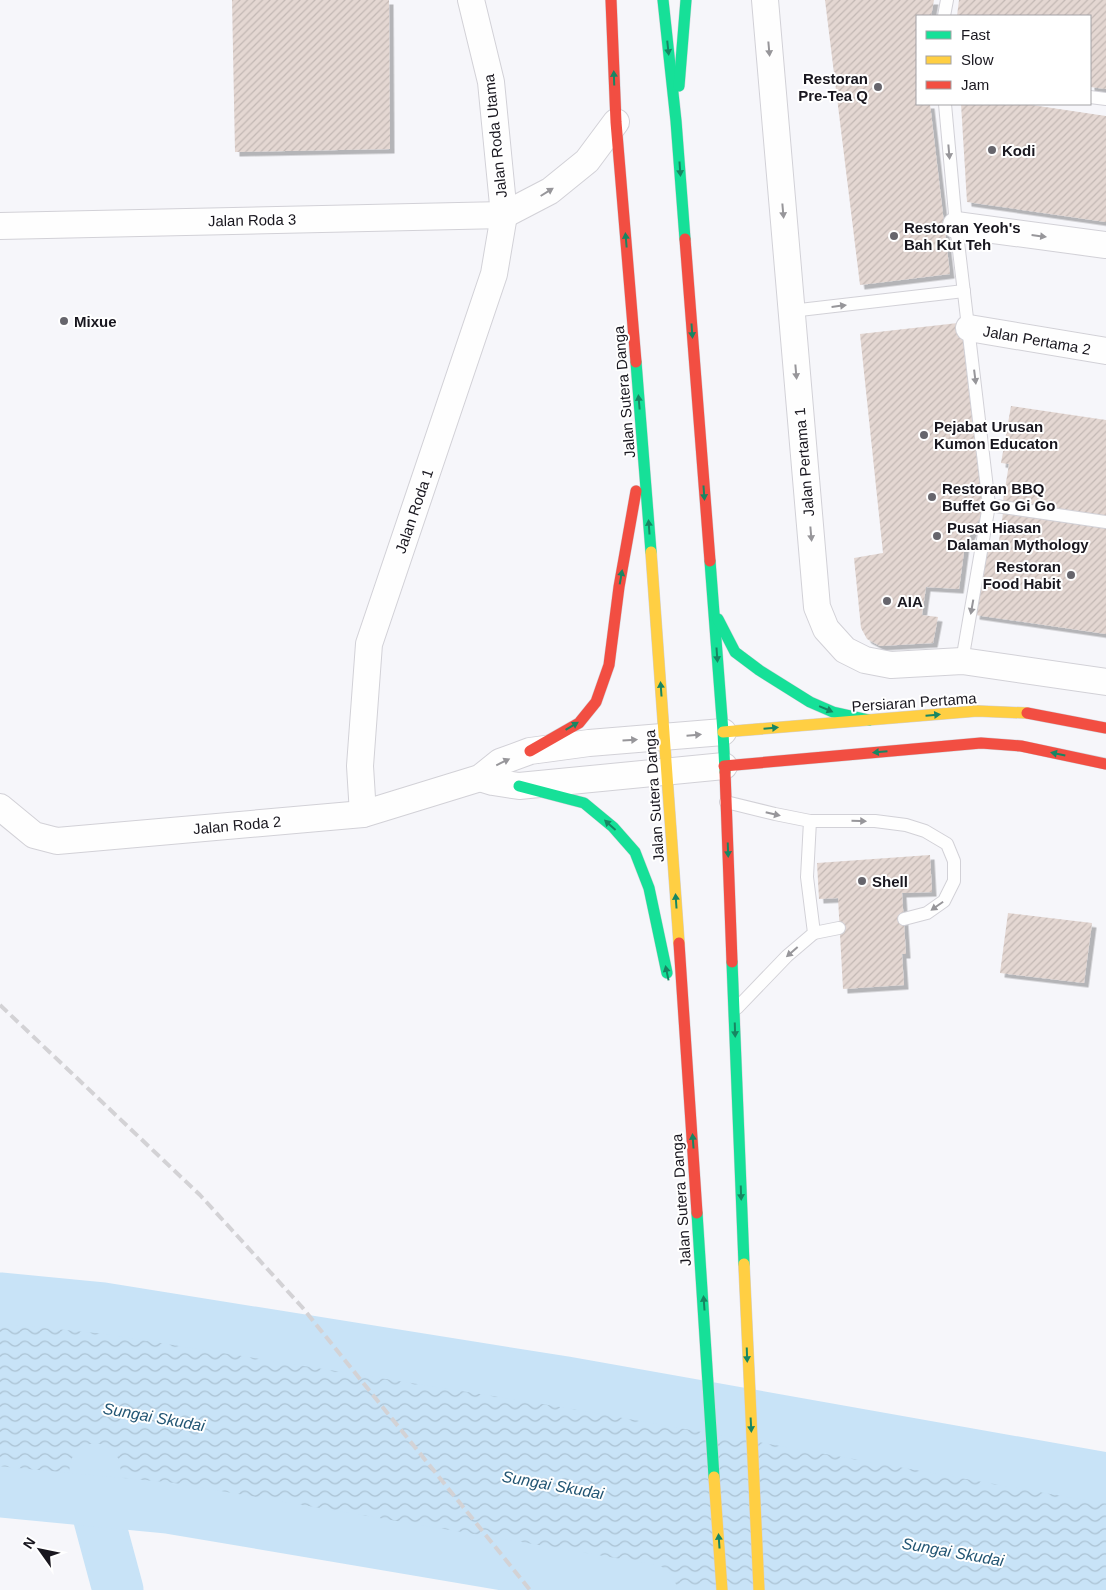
<svg xmlns="http://www.w3.org/2000/svg" width="1106" height="1590" viewBox="0 0 1106 1590" font-family="Arial,sans-serif">
  <defs>
    <pattern id="water-waves" width="16" height="10" patternUnits="userSpaceOnUse" patternTransform="scale(1.25)"><rect width="16" height="10" fill="#c8e3f7"/><path d="M0 5q4-4 8 0t8 0" fill="none" stroke="#abc2d3"/></pattern>
    <pattern id="building-hatch" width="6" height="6" patternUnits="userSpaceOnUse" patternTransform="scale(1.25)"><rect width="6" height="6" fill="#e4d7d2"/><path d="M-1 1l2-2M0 6l6-6M5 7l2-2" fill="none" stroke="#c3b8b4"/></pattern>
    <filter id="shadow"><feDropShadow dx="4.5" dy="4.5" stdDeviation="0" flood-color="#0004"/></filter>
  </defs>
  <rect width="100%" height="100%" fill="#f6f6fa"/>
  <polygon fill="url(#water-waves)" points="0,1298 103,1308 566,1382 1106,1478 1106,1590 651,1590 168,1508 0,1492"/>
  <g fill="none" stroke-linecap="round" stroke-linejoin="round">
    <g stroke="#c8e3f7" stroke-width="51">
      <polyline points="0,1298 103,1308 566,1382 1106,1478"/>
      <polyline points="95,1469 94,1501 118,1590"/>
      <polyline points="0,1492 168,1508 651,1590"/>
    </g>
  </g>
  <g fill="url(#building-hatch)" filter="url(#shadow)">
    <polygon points="232,0 389,0 390,149 235,152"/>
    <polygon points="825,0 934,0 931,16 917,16 917,104 930,104 950,274 860,285"/>
    <polygon points="959,0 1106,0 1106,89 1090,87 1090,16 957,16"/>
    <polygon points="961,104 1025,104 1106,116 1106,222 967,202"/>
    <polygon points="967,322 987,506 965,544 959,589 926,587 922,615 938,617 933,643 880,646 867,639 861,628 854,558 883,553 860,334"/>
    <polygon points="1011,406 1106,420 1106,516 1003,501 1009,464 1001,463"/>
    <polygon points="1003,513 1106,528 1106,634 975,615 985,546 998,547"/>
    <polygon points="930,855 932,892 902,893 906,954 902,954 904,985 843,989 838,898 819,899 817,863"/>
    <polygon points="1008,913 1092,923 1084,983 1000,973"/>
  </g>
  <g fill="none" stroke-linecap="round" stroke-linejoin="round">
    <g stroke="#d2d1d7" stroke-width="14">
      <g id="lane">
        <polyline points="944,16 947,0"/>
        <polyline points="1090,97 1106,99"/>
        <polyline points="945,104 956,225 989,505 962,661"/>
        <polyline points="791,311 964,291"/>
        <polyline points="989,505 1106,522"/>
        <polyline points="726,802 775,814 810,821 807,877 814,933 787,956 737,1008"/>
        <polyline points="810,821 875,821 906,825 925,831 947,844 954,861 954,881 944,901 927,913 904,919"/>
        <polyline points="814,933 839,928"/>
      </g>
    </g>
    <g stroke="#d2d1d7" stroke-width="28">
      <g id="street">
        <polyline points="765,0 817,607 826,629 845,650 865,660 891,665 962,661 1106,682"/>
        <polyline points="956,225 1106,245"/>
        <polyline points="0,226 504,215 550,191 587,161 616,122"/>
        <polyline points="969,328 1106,351"/>
        <polyline points="480,778 493,782 519,786 724,766"/>
        <polyline points="0,807 34,835 57,841 363,814 480,778 500,762 530,751 589,743 723,732"/>
        <polyline points="363,814 360,766 369,644 494,274 504,215 491,82 471,0"/>
      </g>
    </g>
    <g stroke="#d2d1d7" stroke-width="12">
      <g id="fast">
        <polyline points="663,0 676,121 685,239"/>
        <polyline points="679,86 686,0"/>
        <polyline points="636,362 651,552"/>
        <polyline points="710,561 723,732 725,772"/>
        <polyline points="718,619 735,652 759,670 810,702 833,712 869,720"/>
        <polyline points="519,786 584,803 613,827 635,852 649,888 667,973"/>
        <polyline points="732,962 744,1264"/>
        <polyline points="697,1213 714,1477"/>
      </g>
    </g>
    <g stroke="#d2d1d7" stroke-width="12">
      <g id="slow">
        <polyline points="651,552 679,943"/>
        <polyline points="723,732 977,711 1027,713"/>
        <polyline points="744,1264 759,1590"/>
        <polyline points="714,1477 722,1590"/>
      </g>
    </g>
    <g stroke="#d2d1d7" stroke-width="12">
      <g id="jam">
        <polyline points="611,0 616,122 636,362"/>
        <polyline points="685,239 710,561"/>
        <polyline points="1027,713 1106,728"/>
        <polyline points="530,751 579,723 596,702 609,665 619,587 636,491"/>
        <polyline points="724,766 981,743 1021,746 1106,764"/>
        <polyline points="725,772 732,962"/>
        <polyline points="679,943 697,1213"/>
      </g>
    </g>
    <use href="#lane" stroke="#fefefe" stroke-width="12"/>
    <use href="#street" stroke="#fefefe" stroke-width="26"/>
    <use href="#fast" stroke="#16e098" stroke-width="11"/>
    <use href="#slow" stroke="#ffcf43" stroke-width="11"/>
    <use href="#jam" stroke="#f24e42" stroke-width="11"/>
    <polyline stroke="#d3d2d5" stroke-width="4" stroke-dasharray="10 5" stroke-linecap="butt" points="0,1005 200,1195 302,1307 530,1590"/>
  </g>
  <defs><path id="oneway-solid" d="M-6-.8H1V-3.2L6.5 0L1 3.2V.8H-6Z" transform="scale(1.25)"/></defs>
  <g fill="#178662">
    <use href="#oneway-solid" transform="translate(668 48) rotate(84)"/>
    <use href="#oneway-solid" transform="translate(614 78) rotate(-92)"/>
    <use href="#oneway-solid" transform="translate(680 169) rotate(86)"/>
    <use href="#oneway-solid" transform="translate(626 240) rotate(-95)"/>
    <use href="#oneway-solid" transform="translate(692 331) rotate(86)"/>
    <use href="#oneway-solid" transform="translate(639 402) rotate(-95)"/>
    <use href="#oneway-solid" transform="translate(704 493) rotate(86)"/>
    <use href="#oneway-solid" transform="translate(649 527) rotate(-94)"/>
    <use href="#oneway-solid" transform="translate(621 577) rotate(-80)"/>
    <use href="#oneway-solid" transform="translate(717 655) rotate(86)"/>
    <use href="#oneway-solid" transform="translate(661 689) rotate(-94)"/>
    <use href="#oneway-solid" transform="translate(826 709) rotate(23)"/>
    <use href="#oneway-solid" transform="translate(933 715) rotate(-5)"/>
    <use href="#oneway-solid" transform="translate(572 726) rotate(-31)"/>
    <use href="#oneway-solid" transform="translate(771 728) rotate(-5)"/>
    <use href="#oneway-solid" transform="translate(880 752) rotate(175)"/>
    <use href="#oneway-solid" transform="translate(1058 754) rotate(-168)"/>
    <use href="#oneway-solid" transform="translate(610 825) rotate(-138)"/>
    <use href="#oneway-solid" transform="translate(728 850) rotate(88)"/>
    <use href="#oneway-solid" transform="translate(676 901) rotate(-94)"/>
    <use href="#oneway-solid" transform="translate(667 973) rotate(-102)"/>
    <use href="#oneway-solid" transform="translate(735 1030) rotate(88)"/>
    <use href="#oneway-solid" transform="translate(693 1141) rotate(-94)"/>
    <use href="#oneway-solid" transform="translate(741 1193) rotate(88)"/>
    <use href="#oneway-solid" transform="translate(704 1303) rotate(-94)"/>
    <use href="#oneway-solid" transform="translate(747 1355) rotate(88)"/>
    <use href="#oneway-solid" transform="translate(751 1425) rotate(87)"/>
    <use href="#oneway-solid" transform="translate(719 1541) rotate(-94)"/>
  </g>
  <g fill="#97969a">
    <use href="#oneway-solid" transform="translate(769 49) rotate(85)"/>
    <use href="#oneway-solid" transform="translate(949 152) rotate(85)"/>
    <use href="#oneway-solid" transform="translate(547 192) rotate(-32)"/>
    <use href="#oneway-solid" transform="translate(783 211) rotate(85)"/>
    <use href="#oneway-solid" transform="translate(1039 236) rotate(7)"/>
    <use href="#oneway-solid" transform="translate(839 306) rotate(-7)"/>
    <use href="#oneway-solid" transform="translate(796 372) rotate(85)"/>
    <use href="#oneway-solid" transform="translate(975 377) rotate(83)"/>
    <use href="#oneway-solid" transform="translate(811 534) rotate(85)"/>
    <use href="#oneway-solid" transform="translate(972 607) rotate(100)"/>
    <use href="#oneway-solid" transform="translate(694 735) rotate(-5)"/>
    <use href="#oneway-solid" transform="translate(630 740) rotate(-4)"/>
    <use href="#oneway-solid" transform="translate(503 762) rotate(-26)"/>
    <use href="#oneway-solid" transform="translate(773 814) rotate(13)"/>
    <use href="#oneway-solid" transform="translate(859 821) rotate(1)"/>
    <use href="#oneway-solid" transform="translate(937 906) rotate(145)"/>
    <use href="#oneway-solid" transform="translate(792 952) rotate(139)"/>
  </g>
  <g fill="#66656c" stroke="#fff" stroke-width="2">
    <circle cx="878" cy="87" r="5"/>
    <circle cx="992" cy="150" r="5"/>
    <circle cx="894" cy="236" r="5"/>
    <circle cx="64" cy="321" r="5"/>
    <circle cx="924" cy="435" r="5"/>
    <circle cx="932" cy="497" r="5"/>
    <circle cx="937" cy="536" r="5"/>
    <circle cx="1071" cy="575" r="5"/>
    <circle cx="887" cy="601" r="5"/>
    <circle cx="862" cy="881" r="5"/>
  </g>
  <g text-anchor="middle" dominant-baseline="central" stroke-width="4" stroke-linejoin="round" paint-order="stroke">
    <g font-size="15" font-weight="bold" fill="#19171f" stroke="#fff" text-anchor="start">
      <text x="868" y="78" text-anchor="end">Restoran<tspan x="868" dy="17">Pre-Tea Q</tspan></text>
      <text x="1002" y="150">Kodi</text>
      <text x="904" y="227">Restoran Yeoh's<tspan x="904" dy="17">Bah Kut Teh</tspan></text>
      <text x="74" y="321">Mixue</text>
      <text x="934" y="426">Pejabat Urusan<tspan x="934" dy="17">Kumon Educaton</tspan></text>
      <text x="942" y="488">Restoran BBQ<tspan x="942" dy="17">Buffet Go Gi Go</tspan></text>
      <text x="947" y="527">Pusat Hiasan<tspan x="947" dy="17">Dalaman Mythology</tspan></text>
      <text x="1061" y="566" text-anchor="end">Restoran<tspan x="1061" dy="17">Food Habit</tspan></text>
      <text x="897" y="601">AIA</text>
      <text x="872" y="881">Shell</text>
    </g>
    <g font-size="15" fill="#19171f" stroke="#fff">
      <text transform="translate(495 136) rotate(-96)">Jalan Roda Utama</text>
      <text transform="translate(252 220) rotate(-1)">Jalan Roda 3</text>
      <text transform="translate(1037 340) rotate(10)">Jalan Pertama 2</text>
      <text transform="translate(624 392) rotate(-95)">Jalan Sutera Danga</text>
      <text transform="translate(804 462) rotate(-95)">Jalan Pertama 1</text>
      <text transform="translate(414 511) rotate(-71)">Jalan Roda 1</text>
      <text transform="translate(914 702) rotate(-4)">Persiaran Pertama</text>
      <text transform="translate(654 796) rotate(-94)">Jalan Sutera Danga</text>
      <text transform="translate(237 825) rotate(-5)">Jalan Roda 2</text>
      <text transform="translate(681 1200) rotate(-94)">Jalan Sutera Danga</text>
    </g>
    <g font-size="16" font-style="italic" fill="#225573" stroke="#fff">
      <text transform="translate(154 1417) rotate(10)">Sungai Skudai</text>
      <text transform="translate(553 1485) rotate(10)">Sungai Skudai</text>
      <text transform="translate(953 1552) rotate(10)">Sungai Skudai</text>
    </g>
  </g>
  <rect x="916" y="15" width="175" height="90" fill="#ffffff" stroke="#a3a2a5"/>
  <rect x="926" y="31" width="25" height="8" fill="#16e098" stroke="#a3a2a5"/>
  <text x="961" y="40" font-size="15" fill="#19171f">Fast</text>
  <rect x="926" y="56" width="25" height="8" fill="#ffcf43" stroke="#a3a2a5"/>
  <text x="961" y="65" font-size="15" fill="#19171f">Slow</text>
  <rect x="926" y="81" width="25" height="8" fill="#f24e42" stroke="#a3a2a5"/>
  <text x="961" y="90" font-size="15" fill="#19171f">Jam</text>
  <g transform="translate(40 1550) rotate(303)" stroke="#ffffff" stroke-width="4" paint-order="stroke">
  <path d="M0-4L9 19L0 12L-9 19Z" fill="#19171f"/>
  <text y="-8" font-size="14" font-weight="bold" text-anchor="middle" fill="#19171f">N</text>
  </g>
</svg>
